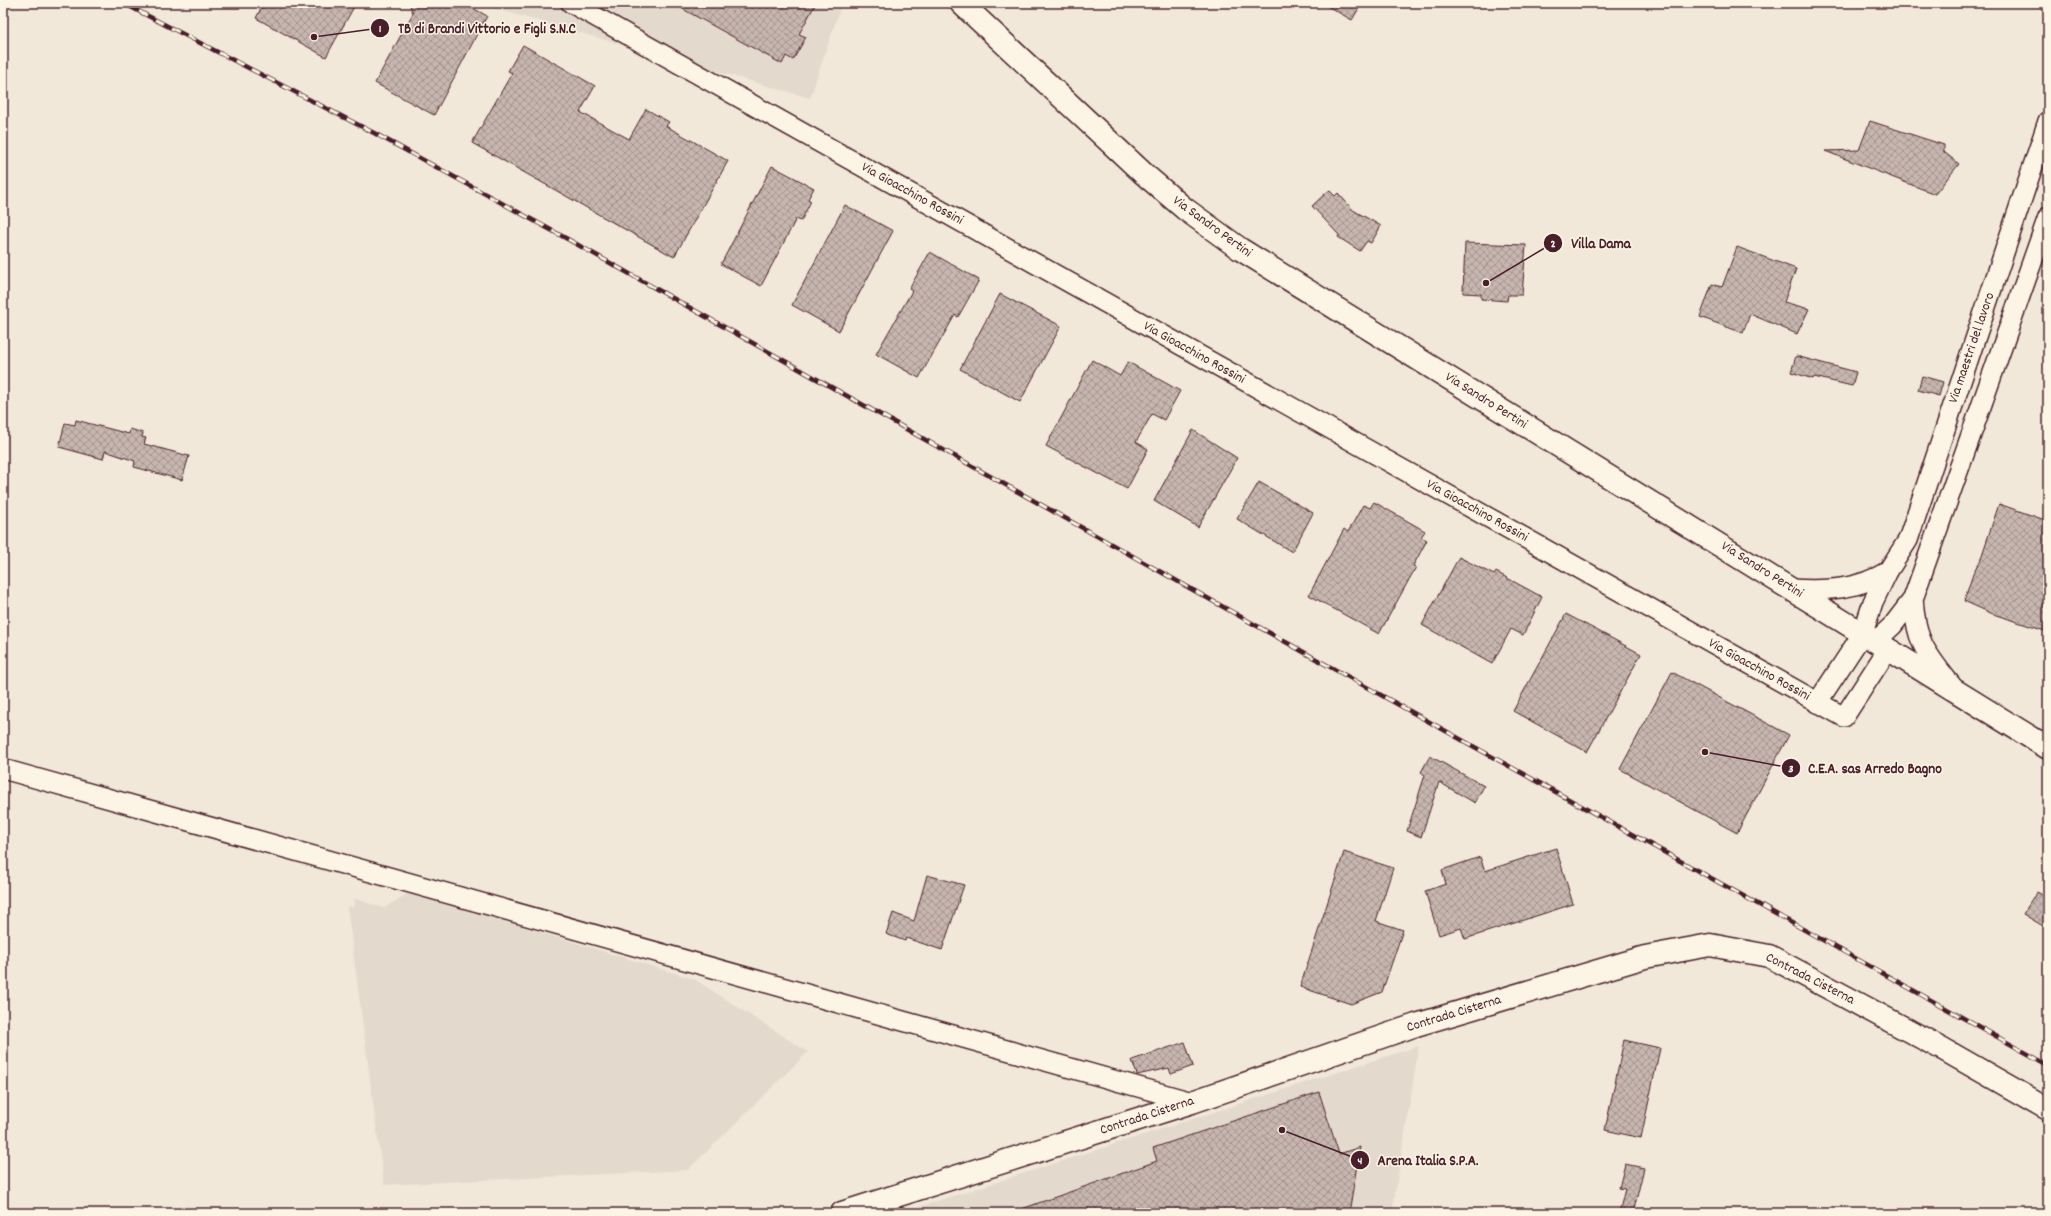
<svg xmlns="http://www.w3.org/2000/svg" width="2051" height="1216" viewBox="0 0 2051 1216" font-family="Dekko,sans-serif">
  <defs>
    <pattern id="building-cross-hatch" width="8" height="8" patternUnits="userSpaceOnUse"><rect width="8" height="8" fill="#c7b6af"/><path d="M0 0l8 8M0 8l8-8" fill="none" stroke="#a4938f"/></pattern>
  </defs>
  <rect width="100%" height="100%" fill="#f1e8da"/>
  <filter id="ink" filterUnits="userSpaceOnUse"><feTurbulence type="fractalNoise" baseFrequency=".025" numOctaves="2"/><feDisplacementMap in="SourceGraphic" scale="8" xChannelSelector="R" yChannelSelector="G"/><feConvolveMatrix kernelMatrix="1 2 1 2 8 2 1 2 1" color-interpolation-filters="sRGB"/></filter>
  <g filter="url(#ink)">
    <g fill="#e4d9cd">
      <polygon points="475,3 842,3 810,98"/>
      <polygon points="410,892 694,979 808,1052 688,1170 384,1185 347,906 353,907 355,899 384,908"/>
      <polygon points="1419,1046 1392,1213 900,1213"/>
    </g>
    <g fill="url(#building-cross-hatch)" stroke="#4a1f2b">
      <polygon points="264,3 356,3 326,57 256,18"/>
      <polygon points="409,3 464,3 487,16 434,115 375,83 413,13"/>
      <polygon points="672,3 816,3 799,34 806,37 793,60 786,56 782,64"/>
      <polygon points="1322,3 1362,3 1352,20"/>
      <polygon points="523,45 595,86 580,112 629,139 646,109 669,122 666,126 728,161 674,257 472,143 512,73 508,71"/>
      <polygon points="1870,121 1944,145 1944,152 1959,164 1935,194 1825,151 1859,150"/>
      <polygon points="772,166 814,188 808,199 811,201 801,221 796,219 761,286 721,264"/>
      <polygon points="1329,190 1335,196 1338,193 1353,210 1381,226 1371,243 1367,241 1360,251 1338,237 1339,235 1312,206"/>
      <polygon points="845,205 893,231 839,331 792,305"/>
      <polygon points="1465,243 1526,245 1522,295 1508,295 1507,301 1481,299 1481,294 1463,293"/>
      <polygon points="1737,247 1796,269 1784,302 1809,309 1797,334 1750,314 1743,333 1700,317 1712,284 1722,287"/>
      <polygon points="930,252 979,280 958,317 955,315 919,378 876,354 912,291 909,289"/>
      <polygon points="1000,294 1061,326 1020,402 960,369"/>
      <polygon points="1796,356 1856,372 1852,386 1814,377 1813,379 1791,372"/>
      <polygon points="1092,360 1120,376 1128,362 1180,391 1164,420 1152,414 1136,442 1148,449 1127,489 1046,446"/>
      <polygon points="1922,376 1943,382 1939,396 1918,390"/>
      <polygon points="76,420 129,434 130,429 143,433 142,437 146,438 144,444 189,456 182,480 134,467 135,461 105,451 103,459 59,447 65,423 75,425"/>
      <polygon points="1193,430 1237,458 1198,527 1154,501"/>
      <polygon points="1259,482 1313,513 1292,552 1237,519"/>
      <polygon points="1374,502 1425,531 1421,537 1427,540 1413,566 1416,567 1379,634 1309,595 1344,529 1348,532 1363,505 1370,508"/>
      <polygon points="1999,504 2048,521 2048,632 1993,614 1964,601 1973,574 1980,561"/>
      <polygon points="1459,557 1494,575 1496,572 1542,597 1523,635 1511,629 1492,664 1422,625"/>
      <polygon points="1566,614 1641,654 1587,752 1513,711"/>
      <polygon points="1672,672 1789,735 1737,833 1620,769"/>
      <polygon points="1430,756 1484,786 1475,803 1439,782 1421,837 1407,831 1425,775 1421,772"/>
      <polygon points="1556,848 1573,904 1465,939 1461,928 1439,935 1425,891 1446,884 1442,870 1480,857 1485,871"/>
      <polygon points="1344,852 1393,868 1376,921 1403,930 1382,992 1351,1004 1300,987"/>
      <polygon points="927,875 964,885 942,950 906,938 905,941 886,934 893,913 914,921"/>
      <polygon points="2037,892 2048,898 2048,929 2023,914"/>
      <polygon points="1624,1040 1660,1048 1641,1138 1605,1130"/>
      <polygon points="1185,1042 1193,1066 1171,1074 1169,1068 1137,1075 1132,1060"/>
      <polygon points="1319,1092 1339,1154 1360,1147 1349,1213 1016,1213 1016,1211 1157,1161 1153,1148"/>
      <polygon points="1625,1164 1644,1168 1633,1213 1619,1213 1625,1189 1619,1188"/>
    </g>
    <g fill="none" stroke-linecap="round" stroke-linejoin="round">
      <g stroke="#4a1f2b" stroke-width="22">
        <g id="street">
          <polyline points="571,3 1844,717 1888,649"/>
          <path d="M1791,589C1826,591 1858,590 1888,571"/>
          <path d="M1913,599C1916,643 1926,653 1952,686"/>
          <polyline points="1876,641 1893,625 1913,599 2048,217"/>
          <polyline points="1817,703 1863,633 1873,602 1888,571 1908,540 2048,121"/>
          <polyline points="3,769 1192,1102"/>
        </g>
      </g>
      <g stroke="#4a1f2b" stroke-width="25">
        <g id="secondary">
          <polyline points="961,3 1144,174 1185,209 1240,249 2048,748"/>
          <polyline points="842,1213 1192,1102 1416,1025 1645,957 1710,945 1769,956 1943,1049 2048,1109"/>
        </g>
      </g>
      <use href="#street" stroke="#fcf5e5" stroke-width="19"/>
      <use href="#secondary" stroke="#fcf5e5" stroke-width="22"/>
      <g stroke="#4a1f2b" stroke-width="4.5">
        <polyline id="rail" points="123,3 374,133 571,241 1325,664 2048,1065"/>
      </g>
      <use href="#rail" stroke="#fcf5e5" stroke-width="3" stroke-dasharray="9" stroke-linecap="butt"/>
    </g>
  </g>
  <g text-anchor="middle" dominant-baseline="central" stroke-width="3" stroke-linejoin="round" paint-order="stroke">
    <g font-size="14" fill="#4a1f2b" stroke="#fcf5e5">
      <text transform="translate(912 194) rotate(29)">Via Gioacchino Rossini</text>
      <text transform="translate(1212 227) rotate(36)">Via Sandro Pertini</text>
      <text transform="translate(1972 348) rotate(-71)">Via maestri del lavoro</text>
      <text transform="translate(1194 353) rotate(29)">Via Gioacchino Rossini</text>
      <text transform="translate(1486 401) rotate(32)">Via Sandro Pertini</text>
      <text transform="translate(1477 511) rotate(29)">Via Gioacchino Rossini</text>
      <text transform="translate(1762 570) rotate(32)">Via Sandro Pertini</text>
      <text transform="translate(1759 670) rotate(29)">Via Gioacchino Rossini</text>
      <text transform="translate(1810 979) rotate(27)">Contrada Cisterna</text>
      <text transform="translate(1454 1014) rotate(-17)">Contrada Cisterna</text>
      <text transform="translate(1147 1116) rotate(-18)">Contrada Cisterna</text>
    </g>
  </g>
  <path fill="none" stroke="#4a1f2b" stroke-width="1.5" d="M314 37L380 28M1486 283L1553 243M1705 752L1791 768M1282 1130L1360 1160"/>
  <g fill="#4a1f2b" stroke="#fcf5e5" stroke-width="1.5">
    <circle cx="314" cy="37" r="4"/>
    <circle cx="1486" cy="283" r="4"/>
    <circle cx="1705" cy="752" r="4"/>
    <circle cx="1282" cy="1130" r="4"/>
    <circle cx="380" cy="28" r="10"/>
    <circle cx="1553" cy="243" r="10"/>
    <circle cx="1791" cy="768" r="10"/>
    <circle cx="1360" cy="1160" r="10"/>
  </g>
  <g font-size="12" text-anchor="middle" font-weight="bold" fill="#fff">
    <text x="380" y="32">1</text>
    <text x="1553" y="247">2</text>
    <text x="1791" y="772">3</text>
    <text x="1360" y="1164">4</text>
  </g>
  <g font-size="15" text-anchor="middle" font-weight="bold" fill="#4a1f2b" stroke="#fcf5e5" stroke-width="3" stroke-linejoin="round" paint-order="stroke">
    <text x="487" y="33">TB di Brandi Vittorio e Figli S.N.C</text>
    <text x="1601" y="248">Villa Dama</text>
    <text x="1875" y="773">C.E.A. sas Arredo Bagno</text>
    <text x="1428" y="1165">Arena Italia S.P.A.</text>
  </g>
  <rect width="2051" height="1216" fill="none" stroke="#fcf5e5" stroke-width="16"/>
  <rect x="8" y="8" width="2035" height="1200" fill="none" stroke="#4a1f2b" stroke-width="1.5" filter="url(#ink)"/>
</svg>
